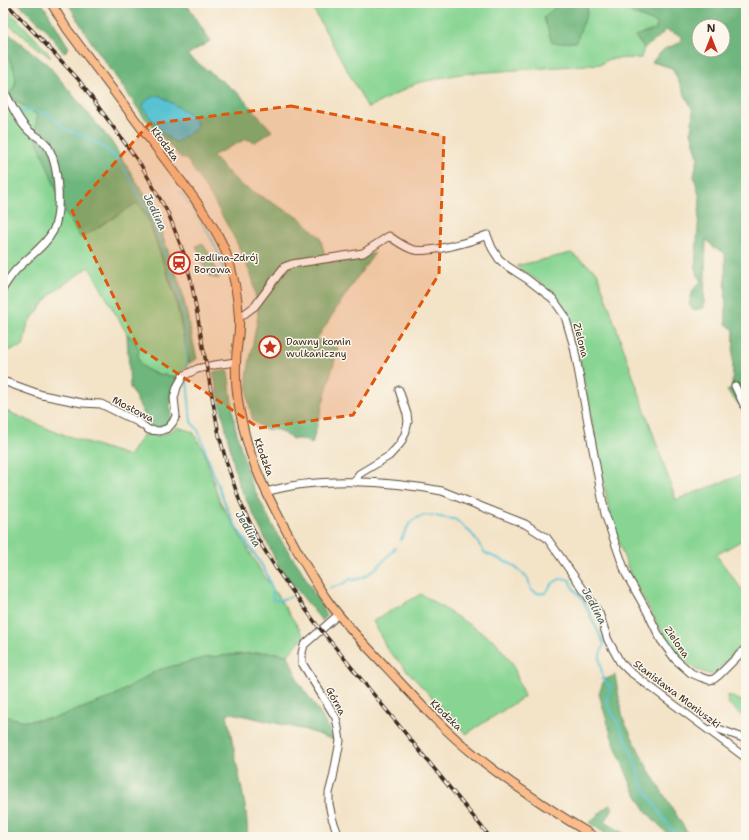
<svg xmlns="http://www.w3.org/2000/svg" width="749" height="840" viewBox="0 0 749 840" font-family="'Shantell Sans',sans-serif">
  <rect width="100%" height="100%" fill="#fbf7ec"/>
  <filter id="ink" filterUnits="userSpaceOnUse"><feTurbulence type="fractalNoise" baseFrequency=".025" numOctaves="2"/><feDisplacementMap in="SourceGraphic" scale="8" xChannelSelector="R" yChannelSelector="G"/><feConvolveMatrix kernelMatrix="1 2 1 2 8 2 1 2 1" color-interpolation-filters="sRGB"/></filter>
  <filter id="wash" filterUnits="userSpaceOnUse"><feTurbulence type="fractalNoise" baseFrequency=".012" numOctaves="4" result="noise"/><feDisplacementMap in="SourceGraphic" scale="16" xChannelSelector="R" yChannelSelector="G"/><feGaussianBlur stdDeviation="0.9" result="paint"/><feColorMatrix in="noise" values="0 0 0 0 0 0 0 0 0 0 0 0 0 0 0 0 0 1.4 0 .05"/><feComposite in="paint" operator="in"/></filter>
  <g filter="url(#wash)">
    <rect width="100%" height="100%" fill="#f3e3c7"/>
    <g fill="#88d593" stroke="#628058">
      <polygon points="310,3 559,3 545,18 587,13 588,3 618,3 634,14 657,23 656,29 635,36 644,48 641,58 609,59 601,64 460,74 417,83 368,108"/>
      <polygon points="3,7 18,20 51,56 48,56 3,20"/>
      <path d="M3,51C11,58 19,77 14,87C13,90 10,93 8,96L37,115L35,136L81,238L137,202L148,218L175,296L189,363L177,377C161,374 133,373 139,349L134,340L127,334L89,267L53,292L28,323L23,346L3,352Z"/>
      <polygon points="571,253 597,272 676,500 746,473 746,538 716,555 746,595 746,645 740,649 712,675 697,670 679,657 665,638 630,574 611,520 576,340 562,304 541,283 516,266"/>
      <path d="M3,406L4,410L53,431L129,456L144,434C158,437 165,436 177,427L193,432L204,451L219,500L261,571L304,636L288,655L269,652L208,657L158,670L110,698L55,718L26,721L3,716Z"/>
      <polygon points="421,594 495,641 513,664 524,697 466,734 387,649 373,621"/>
      <polygon points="727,695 740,700 746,705 746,720 728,703"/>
    </g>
    <g fill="#6eb67d" stroke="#54704e" fill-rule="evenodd">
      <polygon points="18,3 42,3 69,48 64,53 46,29"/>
      <path d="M68,3H186L210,41L187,55L239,94L272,131L255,142L246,139L212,156L241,185L301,219L320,237L327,262L375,253L356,279L316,340L338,348L312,444L301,439H293L278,430L265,429L253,421L248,399L247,376L258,315L253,280L236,241L215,203L187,160L180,157L144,117L88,37ZM159,95L194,117L197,122V125Z"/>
      <polygon points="559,3 588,3 587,13 576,42 552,43 544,18"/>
      <path d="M618,3H746V412L727,391L732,388L734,330L726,324L725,253L714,248L706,239L704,308L693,310L689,304L693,290L701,281L695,269L700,199L694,176L698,157L691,132L693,111L672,68L652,62L664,49L680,43L681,36L666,30L656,40L644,48L635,36L656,29L657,23L634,14ZM699,26H723V50H699Z"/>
      <path d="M3,29L48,65L111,141L146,197L156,218L181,287L197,359L189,363L175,296L148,218L137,203L81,238L66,214L35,136L37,115L8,95C10,93 13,90 14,87C19,77 11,58 3,51Z"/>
      <polygon points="202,243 211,256 219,279 210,277 203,265 196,246"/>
      <path d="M127,334L134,340L139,349C133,373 161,375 177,377L170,400L171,420L160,431L145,425V416L130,387Z"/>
      <polygon points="228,371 235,426 250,481 278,536 300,568 327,616 322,621 279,567 238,483 213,372"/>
      <polygon points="269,652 288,655 299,683 320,713 334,740 306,730 232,713 227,714 246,811 248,837 3,837 3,716 26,721 55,718 110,698 158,670 208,657"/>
      <polygon points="615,675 623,719 648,769 690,837 670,837 647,812 634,791 613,741 599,694 604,680"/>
      <polygon points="610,804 613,808 605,822 630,837 611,837 589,823"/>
    </g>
    <path fill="#58c2d3" stroke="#4a7678" d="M159,95L194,117L197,122V128L177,142C167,142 150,116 143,108C143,100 152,97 159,95Z"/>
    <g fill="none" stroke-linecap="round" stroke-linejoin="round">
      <g stroke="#58c2d3" stroke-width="2">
        <polyline points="17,109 22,112 31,109 33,110"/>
        <path d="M37,112C39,113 42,112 44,112C49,113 61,125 64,129C69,129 71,132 76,133C89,137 104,146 114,156C123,164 129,176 134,186C151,217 165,250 175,284C184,311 187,340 187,368"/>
        <path d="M180,192C199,217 217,242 225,273"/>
        <path d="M187,380L191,422L198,430C209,460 218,490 232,519C244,545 273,569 273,600H280L290,597"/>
        <path d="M401,540C408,523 415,512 436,516C443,518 448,519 455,519L472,534L485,553L511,564L522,573L528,579L531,590C537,593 541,595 547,592C550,583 560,576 570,580L573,588L583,600L604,644L600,654V662L603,679L611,687L607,697L608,705L628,744L643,786L666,822L678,837"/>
        <path d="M330,588L343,584L350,579C365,584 386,558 395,548"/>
      </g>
    </g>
  </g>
  <g filter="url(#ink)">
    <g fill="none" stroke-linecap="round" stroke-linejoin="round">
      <g stroke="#574637" stroke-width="9">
        <g id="minor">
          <path d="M3,88C10,102 17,119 28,130C34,136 44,139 48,147C59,166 62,212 53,231C46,245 31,255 20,266C13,272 8,280 3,288"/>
          <path d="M239,318L255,306L284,267L292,264L363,253L389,236C396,241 403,246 411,249C425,255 473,241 487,235L492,248L499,259L507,266L527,279L553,299L565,316L574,347L605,514L626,574L647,611L661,640L675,659L691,673L700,677L709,680L714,679L719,675L746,648"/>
          <polyline points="3,381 42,395 82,403 101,404 138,422 149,430 160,431 168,428 173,422 176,416 174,398 177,387 183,376 197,369 214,365 236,362"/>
          <polyline points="735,386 746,409"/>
          <polyline points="355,482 359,474 389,456 400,444 405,434 408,422 407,414 399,390"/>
          <path d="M266,492C317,476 390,481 442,491L525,524L547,538L581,586L599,613L608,640L620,662L629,671L746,758"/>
          <polyline points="338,615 304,645 302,653 302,663 330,708 336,718 338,728 340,741 333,778 329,793 329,804 332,818 339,837"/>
          <polyline points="709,730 716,728 746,739"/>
        </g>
      </g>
      <g stroke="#574637" stroke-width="10">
        <path id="major" d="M51,3L67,29L194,198C205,215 219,233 226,253C234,274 238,297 239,319C240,334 236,348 236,363C235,384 238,406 243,426C251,464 269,499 287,532C300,555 312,579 328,601C345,625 366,645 386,667C415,698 443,730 476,756C513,786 554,812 595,837"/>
      </g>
      <use href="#minor" stroke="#fff" stroke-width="7"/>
      <use href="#major" stroke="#fabc8b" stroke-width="8"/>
      <g stroke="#3b2a1e" stroke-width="3.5">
        <polyline id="rail" points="6,3 53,52 78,79 141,165 168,213 184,254 191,280 219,435 227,464 240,502 259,541 277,570 317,625 490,837"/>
      </g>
      <use href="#rail" stroke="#fbf7ec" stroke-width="2" stroke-dasharray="6" stroke-linecap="butt"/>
    </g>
  </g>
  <path fill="#df570d" fill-opacity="0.2" stroke="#df570d" stroke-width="3" stroke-dasharray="8 5" stroke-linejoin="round" d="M291,106L444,136L439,274L353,415L259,428L138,347L72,211L149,124Z"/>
  <defs>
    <g id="station-ring" transform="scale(1.15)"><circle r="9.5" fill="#fbf7ec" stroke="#c8321e" stroke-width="1.5"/><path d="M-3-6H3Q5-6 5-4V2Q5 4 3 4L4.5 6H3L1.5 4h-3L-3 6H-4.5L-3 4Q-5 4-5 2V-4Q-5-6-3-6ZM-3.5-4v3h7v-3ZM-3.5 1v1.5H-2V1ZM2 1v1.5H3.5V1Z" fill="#c8321e"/></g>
    <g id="sight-ring" transform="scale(1.15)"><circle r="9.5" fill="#fbf7ec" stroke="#c8321e" stroke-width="1.5"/><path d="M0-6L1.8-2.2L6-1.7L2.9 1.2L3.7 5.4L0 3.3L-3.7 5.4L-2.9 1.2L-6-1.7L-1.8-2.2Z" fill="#c8321e"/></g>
  </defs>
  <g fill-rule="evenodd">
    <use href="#station-ring" x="179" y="263"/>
    <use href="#sight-ring" x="270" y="347"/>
  </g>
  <g text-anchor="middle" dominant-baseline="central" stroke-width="3" stroke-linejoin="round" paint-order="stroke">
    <g font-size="10" fill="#3b2a1e" stroke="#fbf7ec">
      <text transform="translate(165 144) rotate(53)">Kłodzka</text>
      <text transform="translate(581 340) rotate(76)">Zielona</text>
      <text transform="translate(133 409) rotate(27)">Mostowa</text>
      <text transform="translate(264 457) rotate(70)">Kłodzka</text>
      <text transform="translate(677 642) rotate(55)">Zielona</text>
      <text transform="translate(677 694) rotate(37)">Stanisława Moniuszki</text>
      <text transform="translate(336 701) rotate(62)">Górna</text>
      <text transform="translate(446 715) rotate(44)">Kłodzka</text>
    </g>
    <g font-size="10" fill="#3b2a1e" stroke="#fbf7ec" text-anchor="start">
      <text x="194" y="257">Jedlina-Zdrój<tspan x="194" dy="12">Borowa</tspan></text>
      <text x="286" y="341">Dawny komin<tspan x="286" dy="12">wulkaniczny</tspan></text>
    </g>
    <g font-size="11" font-style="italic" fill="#445854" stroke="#fbf7ec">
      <text transform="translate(155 212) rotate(64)">Jedlina</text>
      <text transform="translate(248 529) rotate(60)">Jedlina</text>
      <text transform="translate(594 606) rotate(62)">Jedlina</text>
    </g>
  </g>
  <rect width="749" height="840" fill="none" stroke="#fbf7ec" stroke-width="16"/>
  <g transform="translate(711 38)"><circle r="19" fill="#fbf7ec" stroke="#aea59a"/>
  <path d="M0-3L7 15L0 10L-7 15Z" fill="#c8321e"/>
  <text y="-6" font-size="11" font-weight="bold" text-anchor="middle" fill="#3b2a1e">N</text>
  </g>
</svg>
